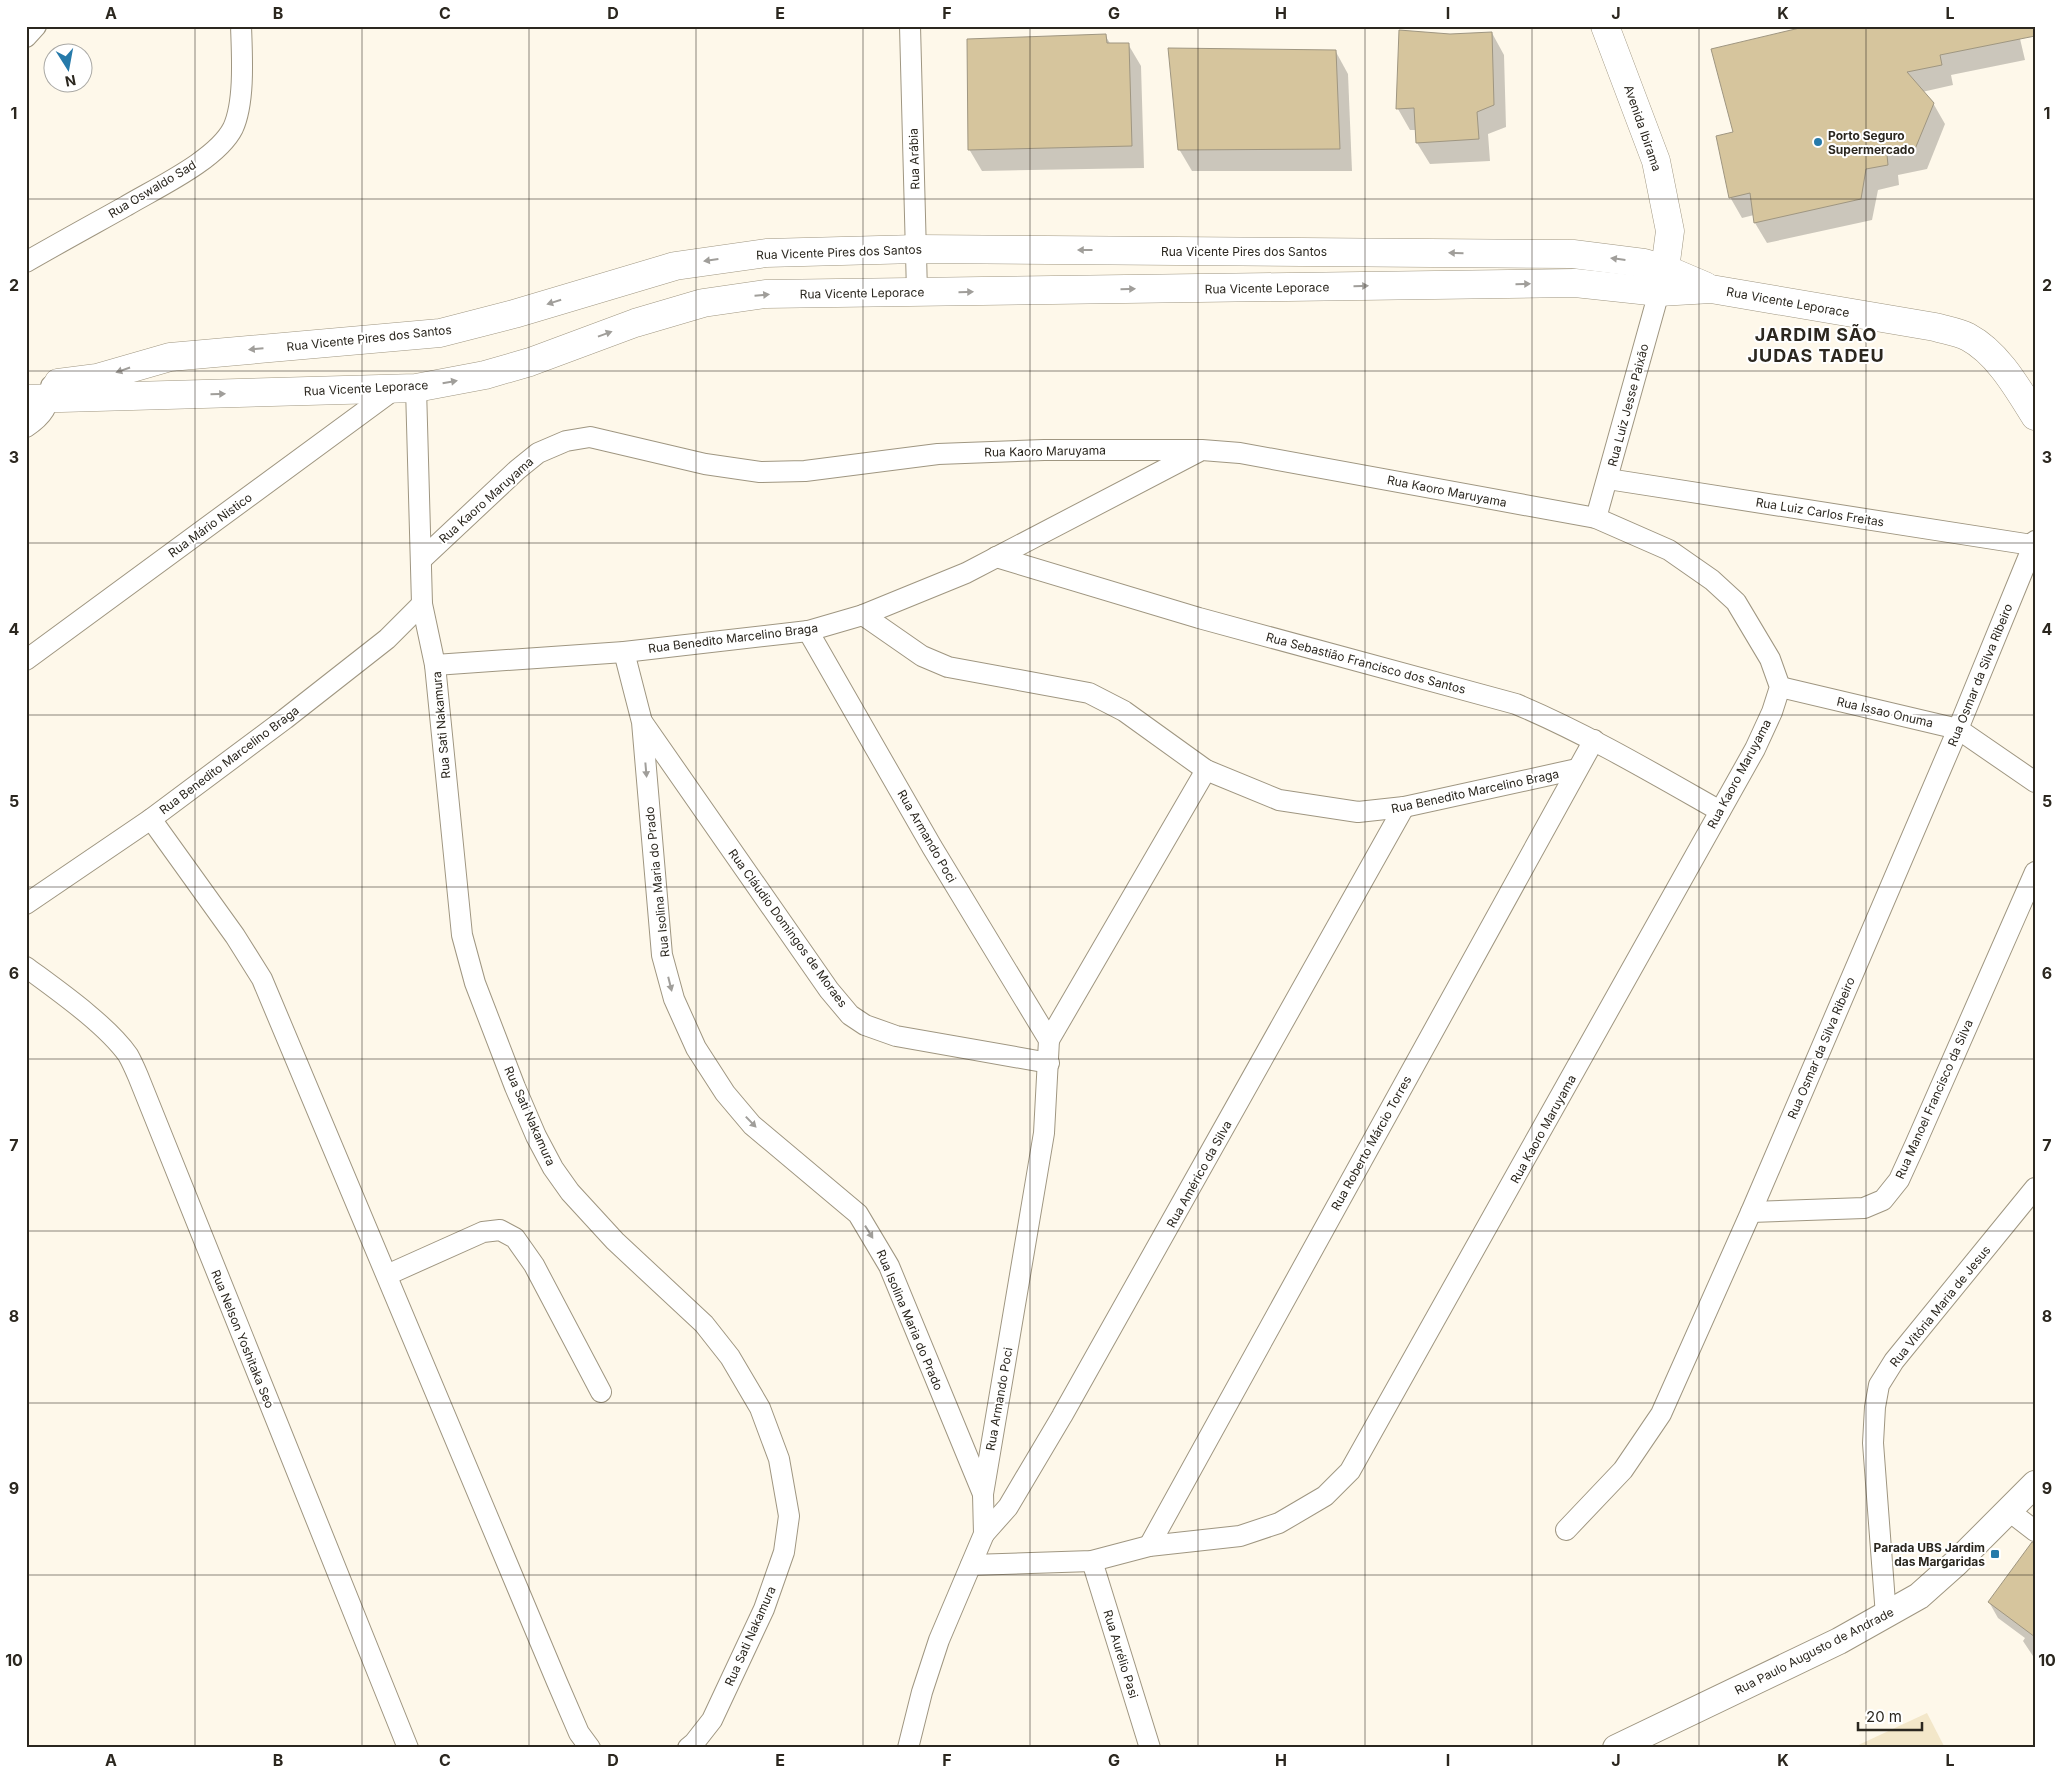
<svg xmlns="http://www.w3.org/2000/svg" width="2061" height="1774" viewBox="0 0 2061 1774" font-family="Inter,sans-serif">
  <rect width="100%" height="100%" fill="#fef8ea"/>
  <polygon fill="#f3e7c9" points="1927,1713 1945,1748 1852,1748"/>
  <g fill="#0003">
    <polygon points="2017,26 2025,60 1951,75 1953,85 1922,92 1933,103 1945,124 1927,169 1898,175 1899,185 1878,190 1872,220 1767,243 1755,223 1754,215 1742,218 1730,197 1734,133 1712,50"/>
    <polygon points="1492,33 1504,55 1506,127 1488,134 1490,161 1430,164 1417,143 1416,130 1410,130 1398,109 1450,35"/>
    <polygon points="1105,35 1111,45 1128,44 1141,66 1144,168 982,171 969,149"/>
    <polygon points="1336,52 1348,74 1352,171 1192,171 1179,149"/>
    <polygon points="2035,1557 2035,1659 2023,1641 2025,1638 1998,1618 1989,1602"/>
  </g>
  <g fill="#d6c59d" stroke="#9f9681">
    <polygon points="1808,26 2035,26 2035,36 1940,55 1942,65 1907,72 1934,103 1915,149 1887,155 1888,165 1866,169 1861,199 1754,223 1750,193 1729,198 1716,136 1733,132 1711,49"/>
    <polygon points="1399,30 1450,34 1492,32 1494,105 1477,112 1479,139 1416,143 1414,108 1396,109"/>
    <polygon points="1106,34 1107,43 1129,43 1132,146 968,150 967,39"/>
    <polygon points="1168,48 1336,50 1340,149 1178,150"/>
    <polygon points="2032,1542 2035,1543 2035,1637 1988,1602"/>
  </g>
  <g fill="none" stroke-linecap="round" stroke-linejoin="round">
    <g stroke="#9f9681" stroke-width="22">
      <g id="minor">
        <polyline points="910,26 917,292"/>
        <polyline points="26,37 36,26"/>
        <path d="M26,262C59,243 92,225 126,206C156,188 217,160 233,128C245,102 242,55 241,26"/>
        <polyline points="416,388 422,604 435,665 462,935 475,983 515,1087 536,1136 553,1168 570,1192 615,1241 704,1324 730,1357 760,1408 779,1459 789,1516 784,1552 764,1609 712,1720 694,1743 688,1748"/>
        <path d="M26,427C43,416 49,406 51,386"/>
        <polyline points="1608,479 2032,545"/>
        <polyline points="1596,518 1659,292"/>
        <path d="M996,557L1199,618L1516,704C1587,734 1653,773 1720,811"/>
        <polyline points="421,560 517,470 538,453 566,441 590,437 705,464 760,472 805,471 938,454 1044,450 1202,450 1240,453 1596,518 1669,550 1712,580 1736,602 1770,659 1780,687 1772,712 1755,749 1350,1471 1325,1496 1279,1523 1240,1536 1149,1546 1092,1561 971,1565"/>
        <polyline points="863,615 966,573 1198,452"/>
        <polyline points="808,631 932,847 1049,1040 1044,1133 983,1494 984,1534 939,1640 922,1692 908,1748"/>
        <polyline points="624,652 642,722 662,955 674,999 696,1048 725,1093 752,1125 858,1214 889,1266 983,1494"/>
        <polyline points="26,660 395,389"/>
        <polyline points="435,665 624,652 808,631 863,615 922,656 948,667 1089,693 1124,711 1206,770 1279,800 1358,812 1404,807 1577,769"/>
        <polyline points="1780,687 1958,729 2035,782"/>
        <polyline points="643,723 829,990 850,1015 865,1025 896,1036 1049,1063"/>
        <polyline points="151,819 235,936 262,979 557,1682 579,1733 590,1748"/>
        <polyline points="26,904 151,819 285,719 387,639 422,604"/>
        <path d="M26,967C57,990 106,1024 128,1055C132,1062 135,1069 138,1076L408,1748"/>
        <polyline points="1049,1040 1206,770"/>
        <polyline points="1751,1212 1864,1208 1883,1200 1899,1180 1915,1145 2035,872"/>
        <polyline points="387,1275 483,1232 500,1230 515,1238 534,1265 601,1392"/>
        <polyline points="2009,1511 2035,1531"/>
        <polyline points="1566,1530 1623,1470 1661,1414 1751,1212 1958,729 2035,541"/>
        <polyline points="984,1534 1008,1507 1062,1416 1404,807"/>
        <polyline points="1149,1546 1594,740"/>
        <polyline points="1092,1561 1150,1748"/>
        <polyline points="1886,1616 1873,1443 1875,1407 1879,1385 1894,1361 2035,1188"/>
      </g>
    </g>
    <g stroke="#9f9681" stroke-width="28">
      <polyline id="tertiary" points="1616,1748 1839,1641 1919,1596 1956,1563 2035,1484"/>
    </g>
    <g stroke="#9f9681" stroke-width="29">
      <g id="secondary">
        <polyline points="1605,26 1656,161 1670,231 1665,269 1661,285"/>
        <polyline points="58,383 97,378 170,357 440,333 514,314 675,266 766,253 917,249 1573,254 1644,263 1665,269 1705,286"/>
        <path d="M26,399L416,388L485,375L530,362L635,323L703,303L765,294L1575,283L1659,292L1711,289L1935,327C1945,330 1958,332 1968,337C1998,353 2018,389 2035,416"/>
      </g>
    </g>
    <use href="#minor" stroke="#fff" stroke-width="20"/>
    <use href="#tertiary" stroke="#fff" stroke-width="26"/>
    <use href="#secondary" stroke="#fff" stroke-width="28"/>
  </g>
  <defs><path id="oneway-solid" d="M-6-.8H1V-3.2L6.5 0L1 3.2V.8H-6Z" transform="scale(1.25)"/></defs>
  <g fill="#a09e9a">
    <use href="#oneway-solid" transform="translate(1085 250) rotate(-180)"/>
    <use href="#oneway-solid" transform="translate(1456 253) rotate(-179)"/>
    <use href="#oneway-solid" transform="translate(1618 259) rotate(-173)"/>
    <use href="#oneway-solid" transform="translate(711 260) rotate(172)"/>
    <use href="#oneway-solid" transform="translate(1523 284) rotate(-1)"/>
    <use href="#oneway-solid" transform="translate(1361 286) rotate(-1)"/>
    <use href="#oneway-solid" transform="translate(1128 289) rotate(-1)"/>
    <use href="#oneway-solid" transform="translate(966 292) rotate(-1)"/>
    <use href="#oneway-solid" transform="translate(762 295) rotate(-5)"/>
    <use href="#oneway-solid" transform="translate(554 302) rotate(163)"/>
    <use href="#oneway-solid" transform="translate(605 334) rotate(-20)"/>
    <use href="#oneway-solid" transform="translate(256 349) rotate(175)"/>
    <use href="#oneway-solid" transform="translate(123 370) rotate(161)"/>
    <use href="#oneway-solid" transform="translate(450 382) rotate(-10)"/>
    <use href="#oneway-solid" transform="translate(218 394) rotate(-2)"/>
    <use href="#oneway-solid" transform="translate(646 770) rotate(85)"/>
    <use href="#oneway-solid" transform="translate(670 984) rotate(76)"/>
    <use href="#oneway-solid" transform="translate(751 1122) rotate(46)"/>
    <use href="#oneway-solid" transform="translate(869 1232) rotate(58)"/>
  </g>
  <path fill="none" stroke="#2b271f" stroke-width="1" stroke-opacity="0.55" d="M195,26V1748M362,26V1748M529,26V1748M696,26V1748M863,26V1748M1030,26V1748M1198,26V1748M1365,26V1748M1532,26V1748M1699,26V1748M1866,26V1748M26,199H2035M26,371H2035M26,543H2035M26,715H2035M26,887H2035M26,1059H2035M26,1231H2035M26,1403H2035M26,1575H2035"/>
  <g fill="#267aaa" stroke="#fff" stroke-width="2">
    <circle cx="1818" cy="142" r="5"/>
    <rect x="1990" y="1549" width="10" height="10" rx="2.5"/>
  </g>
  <g text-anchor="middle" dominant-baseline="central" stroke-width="4" stroke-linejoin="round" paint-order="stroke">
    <g font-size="12" fill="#2b271f" stroke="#fff">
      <text transform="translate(1643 128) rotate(71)">Avenida Ibirama</text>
      <text transform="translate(914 159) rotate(-92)">Rua Arábia</text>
      <text transform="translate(152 189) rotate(-31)">Rua Oswaldo Sad</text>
      <text x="1244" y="251">Rua Vicente Pires dos Santos</text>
      <text transform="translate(839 252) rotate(-2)">Rua Vicente Pires dos Santos</text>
      <text transform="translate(1267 288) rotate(-1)">Rua Vicente Leporace</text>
      <text transform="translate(862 293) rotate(-1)">Rua Vicente Leporace</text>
      <text transform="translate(1788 302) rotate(10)">Rua Vicente Leporace</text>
      <text transform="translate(369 338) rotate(-6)">Rua Vicente Pires dos Santos</text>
      <text transform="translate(366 388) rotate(-3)">Rua Vicente Leporace</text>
      <text transform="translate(1628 405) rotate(-75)">Rua Luiz Jesse Paixão</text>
      <text transform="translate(1045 451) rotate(-1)">Rua Kaoro Maruyama</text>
      <text transform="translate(1447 491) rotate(11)">Rua Kaoro Maruyama</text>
      <text transform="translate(486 500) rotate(-42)">Rua Kaoro Maruyama</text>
      <text transform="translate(1820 512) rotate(9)">Rua Luiz Carlos Freitas</text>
      <text transform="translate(210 525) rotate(-36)">Rua Mário Nistico</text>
      <text transform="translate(733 638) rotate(-7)">Rua Benedito Marcelino Braga</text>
      <text transform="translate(1366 663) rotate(15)">Rua Sebastião Francisco dos Santos</text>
      <text transform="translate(1980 675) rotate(-68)">Rua Osmar da Silva Ribeiro</text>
      <text transform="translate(1885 712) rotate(13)">Rua Issao Onuma</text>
      <text transform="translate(441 725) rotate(-95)">Rua Sati Nakamura</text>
      <text transform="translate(229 760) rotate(-37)">Rua Benedito Marcelino Braga</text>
      <text transform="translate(1739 774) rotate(-62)">Rua Kaoro Maruyama</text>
      <text transform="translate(1475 791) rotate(-12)">Rua Benedito Marcelino Braga</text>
      <text transform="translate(927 836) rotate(60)">Rua Armando Poci</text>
      <text transform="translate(657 882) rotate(-96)">Rua Isolina Maria do Prado</text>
      <text transform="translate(788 928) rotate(54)">Rua Cláudio Domingos de Moraes</text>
      <text transform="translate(1821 1048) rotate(-67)">Rua Osmar da Silva Ribeiro</text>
      <text transform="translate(1934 1099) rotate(-66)">Rua Manoel Francisco da Silva</text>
      <text transform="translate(530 1116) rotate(66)">Rua Sati Nakamura</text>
      <text transform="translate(1543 1129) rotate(-61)">Rua Kaoro Maruyama</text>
      <text transform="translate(1371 1143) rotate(-61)">Rua Roberto Márcio Torres</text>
      <text transform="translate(1199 1174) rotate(-61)">Rua Américo da Silva</text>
      <text transform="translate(1940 1306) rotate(-51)">Rua Vitória Maria de Jesus</text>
      <text transform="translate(910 1320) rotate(67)">Rua Isolina Maria do Prado</text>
      <text transform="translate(243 1339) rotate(68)">Rua Nelson Yoshitaka Seo</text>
      <text transform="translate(999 1399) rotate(-80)">Rua Armando Poci</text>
      <text transform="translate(750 1636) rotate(-66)">Rua Sati Nakamura</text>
      <text transform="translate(1814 1651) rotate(-27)">Rua Paulo Augusto de Andrade</text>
      <text transform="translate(1121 1654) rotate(73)">Rua Aurélio Pasi</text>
    </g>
    <g font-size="12" font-weight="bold" fill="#2b271f" stroke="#fff" text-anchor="start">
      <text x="1828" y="135">Porto Seguro<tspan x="1828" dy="14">Supermercado</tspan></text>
      <text x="1985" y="1547" text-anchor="end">Parada UBS Jardim<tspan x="1985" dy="14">das Margaridas</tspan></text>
    </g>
    <g font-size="18" font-weight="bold" letter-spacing="1" fill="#2b271f" stroke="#fff">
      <text x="1816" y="334">JARDIM SÃO<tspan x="1816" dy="21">JUDAS TADEU</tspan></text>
    </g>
  </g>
  <rect width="2061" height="1774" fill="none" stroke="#ffffff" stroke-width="55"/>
  <g transform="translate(68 68) rotate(169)"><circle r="24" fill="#ffffff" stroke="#aaa9a5"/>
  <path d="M0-4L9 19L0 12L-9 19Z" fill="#267aaa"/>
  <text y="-8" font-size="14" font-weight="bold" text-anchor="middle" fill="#2b271f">N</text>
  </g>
  <path d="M1858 1722v8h64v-8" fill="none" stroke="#2b271f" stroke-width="2.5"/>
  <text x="1866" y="1722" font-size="15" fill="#2b271f" stroke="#ffffff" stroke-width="4" paint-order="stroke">20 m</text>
  <rect x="28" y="28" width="2006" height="1718" fill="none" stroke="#2b271f" stroke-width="2"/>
  <g font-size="16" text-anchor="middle" font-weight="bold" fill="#2b271f">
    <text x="111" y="19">A</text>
    <text x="278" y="19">B</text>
    <text x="445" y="19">C</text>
    <text x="613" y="19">D</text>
    <text x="780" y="19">E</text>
    <text x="947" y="19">F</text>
    <text x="1114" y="19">G</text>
    <text x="1281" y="19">H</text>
    <text x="1448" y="19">I</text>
    <text x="1616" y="19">J</text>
    <text x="1783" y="19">K</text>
    <text x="1950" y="19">L</text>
    <text x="14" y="119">1</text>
    <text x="2047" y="119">1</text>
    <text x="14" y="291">2</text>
    <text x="2047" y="291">2</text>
    <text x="14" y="463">3</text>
    <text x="2047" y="463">3</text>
    <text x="14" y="635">4</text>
    <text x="2047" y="635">4</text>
    <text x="14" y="807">5</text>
    <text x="2047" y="807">5</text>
    <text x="14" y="979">6</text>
    <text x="2047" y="979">6</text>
    <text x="14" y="1151">7</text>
    <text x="2047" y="1151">7</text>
    <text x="14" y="1322">8</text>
    <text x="2047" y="1322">8</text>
    <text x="14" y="1494">9</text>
    <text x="2047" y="1494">9</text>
    <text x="14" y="1666">10</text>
    <text x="2047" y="1666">10</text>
    <text x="111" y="1766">A</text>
    <text x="278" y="1766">B</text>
    <text x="445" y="1766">C</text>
    <text x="613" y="1766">D</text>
    <text x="780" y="1766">E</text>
    <text x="947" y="1766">F</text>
    <text x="1114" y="1766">G</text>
    <text x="1281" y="1766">H</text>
    <text x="1448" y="1766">I</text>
    <text x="1616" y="1766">J</text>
    <text x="1783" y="1766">K</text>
    <text x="1950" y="1766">L</text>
  </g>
</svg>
